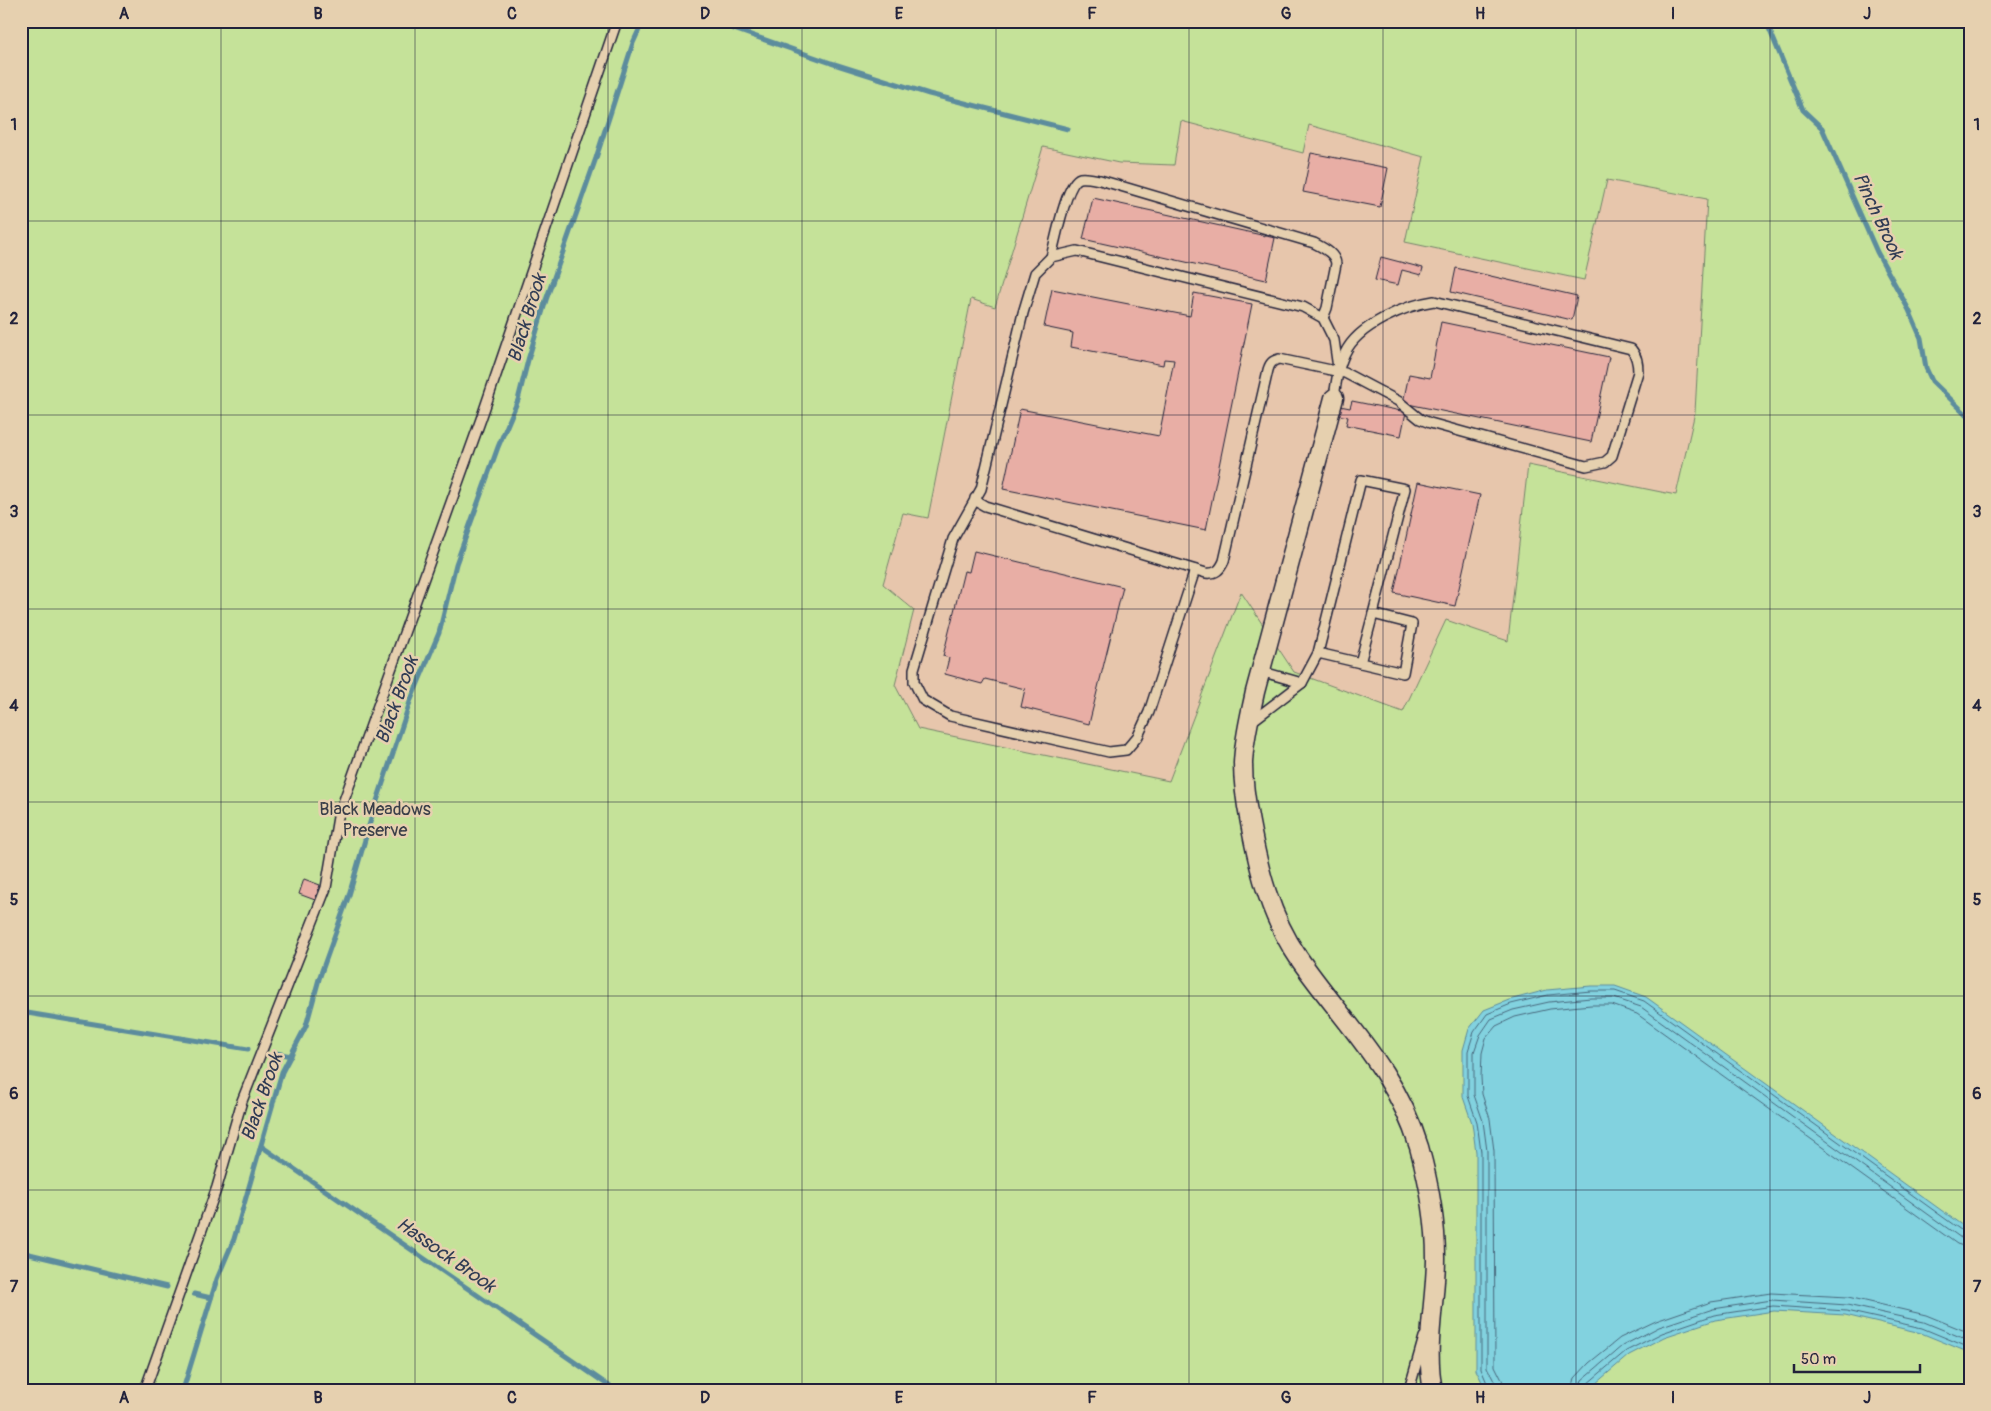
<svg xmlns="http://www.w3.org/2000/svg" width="1991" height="1411" viewBox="0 0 1991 1411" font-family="Pangolin,sans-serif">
  <rect width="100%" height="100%" fill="#e6d0af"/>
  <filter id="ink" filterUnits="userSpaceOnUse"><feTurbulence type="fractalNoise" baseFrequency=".02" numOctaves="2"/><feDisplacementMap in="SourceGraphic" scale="10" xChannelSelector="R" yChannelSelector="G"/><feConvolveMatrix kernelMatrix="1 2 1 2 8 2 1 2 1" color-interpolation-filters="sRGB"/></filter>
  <g filter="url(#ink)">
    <polygon fill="#e7c6ac" points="1181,120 1302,153 1308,125 1424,157 1405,242 1584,280 1607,180 1707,199 1695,412 1676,495 1528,466 1508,641 1446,620 1403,712 1294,672 1242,593 1169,781 918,729 895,685 914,610 883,584 904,513 928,517 971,298 996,307 1043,147 1119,163 1174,165"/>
    <path fill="#c5e299" stroke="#74826a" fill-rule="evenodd" d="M21,21H1970V1390H21ZM1181,121L1303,153L1309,125L1424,157L1405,242L1584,280L1607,180L1707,199L1695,412L1676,495L1528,465L1508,641L1446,620L1403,712L1294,672L1241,592L1169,781L918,729L895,685L914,610L883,584L903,513L928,518L971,299L995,307L1043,147L1119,163L1174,165Z"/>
    <polygon fill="#82d2df" stroke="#5c8c9d" points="1591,986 1615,986 1646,997 1970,1231 1970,1353 1921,1333 1845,1315 1774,1311 1715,1320 1664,1337 1629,1355 1588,1390 1486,1390 1476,1370 1476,1152 1472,1123 1463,1097 1463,1050 1469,1029 1484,1010 1509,1000 1547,990"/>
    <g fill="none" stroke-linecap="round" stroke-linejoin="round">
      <g stroke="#48687d" stroke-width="1">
        <polyline points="1490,1390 1481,1369 1481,1152 1477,1122 1468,1096 1468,1051 1474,1032 1487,1014 1511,1004 1548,995 1591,991 1615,991 1644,1001 1965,1233 1970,1234"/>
        <polyline points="1496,1390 1495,1383 1487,1367 1487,1151 1483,1121 1474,1095 1474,1052 1480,1035 1491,1019 1513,1010 1549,1002 1591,998 1614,998 1641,1007 1961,1238 1970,1241"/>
        <polyline points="1504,1390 1503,1382 1495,1366 1494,1151 1490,1119 1482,1094 1481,1077 1482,1053 1486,1038 1496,1026 1515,1017 1550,1009 1591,1005 1612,1005 1637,1014 1957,1244 1970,1248"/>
        <polyline points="1572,1390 1575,1378 1589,1363 1620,1338 1656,1321 1711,1302 1771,1293 1848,1297 1926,1315 1970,1333"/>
        <polyline points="1579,1390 1582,1380 1622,1346 1659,1327 1713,1309 1772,1300 1847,1305 1924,1322 1970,1341"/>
        <polyline points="1585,1390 1587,1384 1626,1351 1662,1333 1714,1315 1773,1306 1846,1311 1922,1328 1970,1348"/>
      </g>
      <g stroke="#5c8c9d" stroke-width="5">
        <polyline points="711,21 831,63 929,94 1068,129"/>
        <polyline points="1766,21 1803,110 1822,128 1877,252 1909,310 1921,338 1926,368 1932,381 1970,418"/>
        <polyline points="21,1012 248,1049"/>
        <polyline points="276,1053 291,1056"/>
        <polyline points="261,1146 615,1390"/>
        <polyline points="21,1252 167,1287"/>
        <polyline points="194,1294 211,1298"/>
        <polyline points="183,1390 217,1279 234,1239 282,1072 306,1026 319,979 349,895 371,819 410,702 439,633 456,564 498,447 518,400 528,360 546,300 596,158 633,43 643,21"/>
      </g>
    </g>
    <g fill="#e8aea5" stroke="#22223b">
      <polygon points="1311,153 1388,168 1380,207 1303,192"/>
      <polygon points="1093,198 1275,238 1266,280 1083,239"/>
      <polygon points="1381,257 1423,268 1421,275 1402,270 1398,285 1375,280"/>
      <polygon points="1456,268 1577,296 1572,320 1451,292"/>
      <polygon points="1052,289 1190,316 1194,293 1252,304 1206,530 1003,489 1020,409 1159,436 1174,360 1164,359 1163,365 1071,347 1073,333 1044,327"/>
      <polygon points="1441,322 1609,357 1591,442 1403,403 1409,374 1430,378"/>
      <polygon points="1352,401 1406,412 1401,436 1346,425 1348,417 1338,415 1340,406 1350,408"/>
      <polygon points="1418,482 1480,495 1455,606 1394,593"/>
      <polygon points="974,551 1123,587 1089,724 1021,707 1025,689 985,679 982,684 945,674 949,658 943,656 964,571 969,572"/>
      <polygon points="304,879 320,885 315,900 299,894"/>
    </g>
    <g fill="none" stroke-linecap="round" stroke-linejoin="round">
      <g stroke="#22223b" stroke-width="12">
        <g id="lane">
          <path d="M1051,257C1055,243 1066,182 1080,178C1086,177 1094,179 1100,180L1314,243C1323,248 1335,253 1336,264L1327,308L1323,318"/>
          <path d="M975,498L978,502L985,506L1206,573C1216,574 1220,570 1224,561L1268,370C1270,363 1272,361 1279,359L1345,373L1398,401L1420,419L1430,423L1586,466L1605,462L1612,456L1638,372C1638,363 1637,356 1631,349L1434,301C1406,305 1358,325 1345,353C1338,367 1336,383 1334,398"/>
          <polyline points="1195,570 1149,712 1138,736 1126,750 1109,752 950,716 923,700 914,682 914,669 953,539 981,489 1023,313 1035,273 1051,257 1077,251 1303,307 1323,318 1334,340 1338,368"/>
          <polyline points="1360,663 1373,614"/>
          <polyline points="1302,683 1318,653 1361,480 1405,489 1373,614 1412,624 1403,673 1318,653"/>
          <polyline points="1251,722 1302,683 1260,671"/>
          <polyline points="145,1390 217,1187 242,1101 326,888 338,817 481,419 617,21"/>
          <polyline points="1409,1390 1424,1337"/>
        </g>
      </g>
      <g stroke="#22223b" stroke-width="21">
        <path id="street" d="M1334,398L1255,692C1250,716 1244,739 1243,763C1243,783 1246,803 1250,823C1259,871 1270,916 1298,957C1342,1021 1395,1068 1419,1147C1429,1183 1436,1220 1436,1258C1436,1301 1424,1347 1433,1390"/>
      </g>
      <use href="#lane" stroke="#e6d0af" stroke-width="9"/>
      <use href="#street" stroke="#e6d0af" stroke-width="18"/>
    </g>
  </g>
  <path fill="none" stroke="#22223b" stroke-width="1" stroke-opacity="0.55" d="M221,21V1390M415,21V1390M608,21V1390M802,21V1390M996,21V1390M1189,21V1390M1383,21V1390M1576,21V1390M1770,21V1390M21,221H1970M21,415H1970M21,609H1970M21,802H1970M21,996H1970M21,1190H1970"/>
  <g text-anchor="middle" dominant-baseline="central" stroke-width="5" stroke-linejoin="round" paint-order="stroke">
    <g font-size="18" fill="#3a3f49" stroke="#e6d0af">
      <text x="375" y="809">Black Meadows<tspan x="375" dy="21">Preserve</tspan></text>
    </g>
    <g font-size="19" font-style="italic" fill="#303c54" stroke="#e6d0af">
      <text transform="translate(1878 216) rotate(65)">Pinch Brook</text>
      <text transform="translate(527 318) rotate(-73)">Black Brook</text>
      <text transform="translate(397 700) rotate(-70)">Black Brook</text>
      <text transform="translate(262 1097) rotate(-71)">Black Brook</text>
      <text transform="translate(446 1255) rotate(35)">Hassock Brook</text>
    </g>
  </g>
  <rect width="1991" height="1411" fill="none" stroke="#e6d0af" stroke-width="55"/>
  <path d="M1794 1364v8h126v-8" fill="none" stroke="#22223b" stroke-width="2.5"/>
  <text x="1801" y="1364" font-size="15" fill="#22223b" stroke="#e6d0af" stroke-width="4" paint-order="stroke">50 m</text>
  <rect x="28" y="28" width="1936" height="1356" fill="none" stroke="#22223b" stroke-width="2"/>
  <g font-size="16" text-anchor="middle" font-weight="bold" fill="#22223b">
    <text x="124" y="19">A</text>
    <text x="318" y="19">B</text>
    <text x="512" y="19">C</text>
    <text x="705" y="19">D</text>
    <text x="899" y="19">E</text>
    <text x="1092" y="19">F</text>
    <text x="1286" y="19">G</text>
    <text x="1480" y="19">H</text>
    <text x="1673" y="19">I</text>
    <text x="1867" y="19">J</text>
    <text x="14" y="130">1</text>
    <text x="1977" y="130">1</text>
    <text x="14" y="324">2</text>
    <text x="1977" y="324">2</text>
    <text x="14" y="517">3</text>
    <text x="1977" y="517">3</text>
    <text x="14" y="711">4</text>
    <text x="1977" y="711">4</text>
    <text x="14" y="905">5</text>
    <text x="1977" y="905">5</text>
    <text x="14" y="1099">6</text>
    <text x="1977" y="1099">6</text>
    <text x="14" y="1292">7</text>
    <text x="1977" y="1292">7</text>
    <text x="124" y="1403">A</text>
    <text x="318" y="1403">B</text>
    <text x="512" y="1403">C</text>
    <text x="705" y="1403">D</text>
    <text x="899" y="1403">E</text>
    <text x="1092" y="1403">F</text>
    <text x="1286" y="1403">G</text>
    <text x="1480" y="1403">H</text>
    <text x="1673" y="1403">I</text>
    <text x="1867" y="1403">J</text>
  </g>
</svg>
